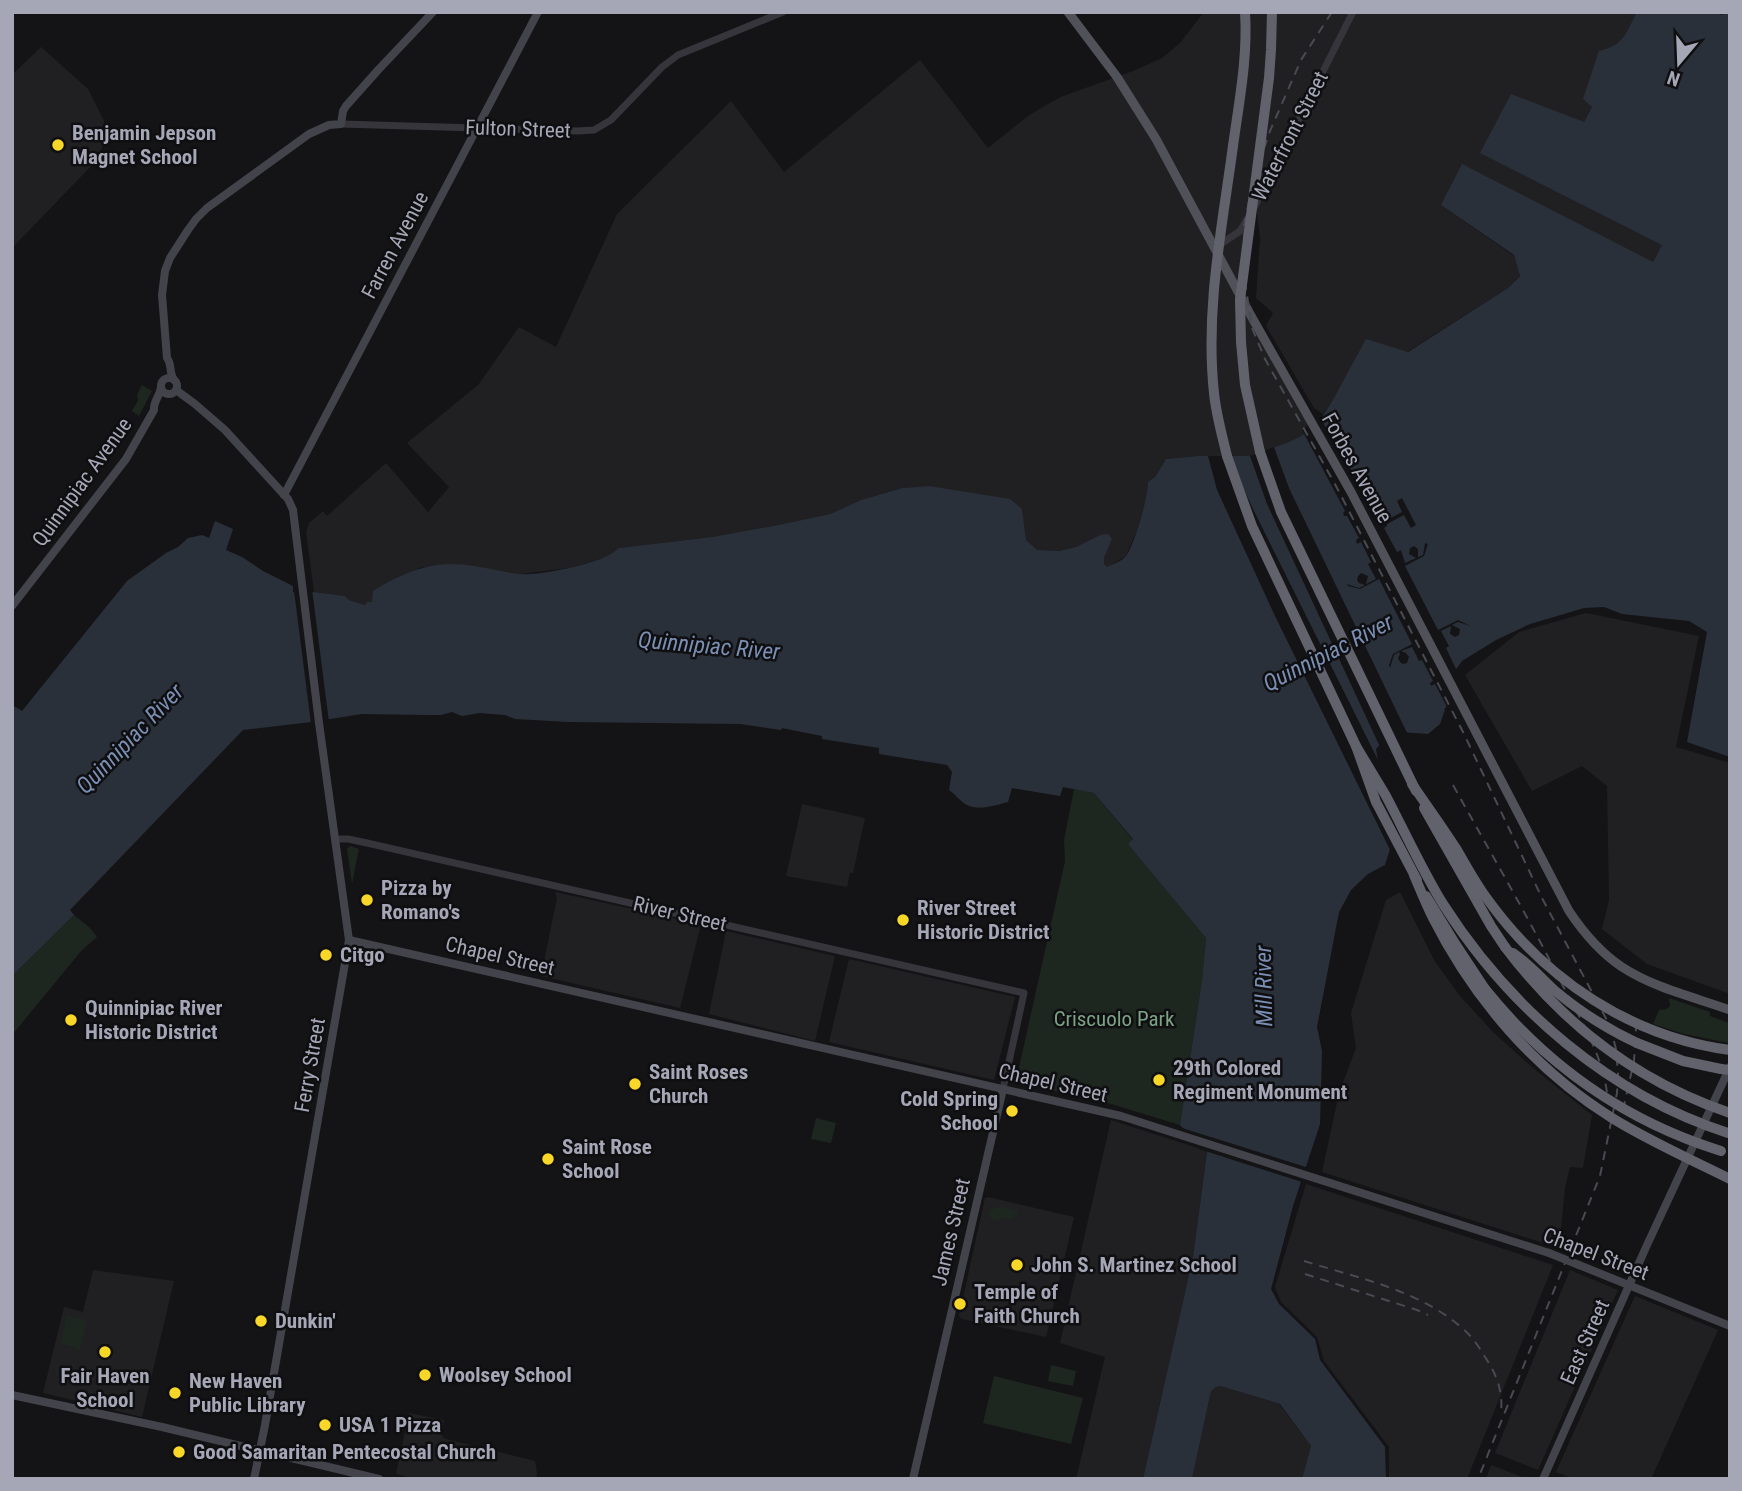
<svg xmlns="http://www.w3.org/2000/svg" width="1742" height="1491" viewBox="0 0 1742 1491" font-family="'Roboto Condensed',sans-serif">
  <rect width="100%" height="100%" fill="#141416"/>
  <g fill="#202023">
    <polygon points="1204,12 1637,12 1624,38 1615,47 1592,107 1584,122 1663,245 1652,263 1441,205 1514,256 1520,275 1508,288 1334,398 1323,414 1314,408 1266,326 1273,313 1256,298 1260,239 1255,194 1244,304 1313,423 1303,435 1289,442 1250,456 1197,456 1166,459 1155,477 1149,490 1137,530 1126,556 1107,568 1104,564 1104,558 1112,539 1100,535 1076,547 1059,551 1037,550 1026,541 1022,509 960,492 929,486 901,488 861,500 830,514 778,525 712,537 619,548 606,557 569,568 520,574 470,566 448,564 419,568 372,602 365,605 349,600 345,596 314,592 306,532 309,523 323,511 327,516 386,463 428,512 449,487 407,443 478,385 519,327 556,347 617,214 731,101 784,172 920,60 988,148 1028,116 1046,105 1063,96 1133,71 1162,58 1180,43"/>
    <polygon points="41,47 88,89 104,121 104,142 97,160 12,248 12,75"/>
    <polygon points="1586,613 1699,636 1676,747 1730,763 1730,994 1647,964 1602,929 1609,900 1607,786 1582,766 1532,791 1465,675 1519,632"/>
    <polygon points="802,804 865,818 853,873 850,873 847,887 786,876"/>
    <polygon points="555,892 701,924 680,1008 541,976 557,898"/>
    <polygon points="1400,892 1434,960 1460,996 1493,1032 1533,1068 1592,1115 1583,1168 1570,1167 1565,1188 1559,1248 1322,1172 1339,1093 1356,1048 1351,1013 1386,900"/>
    <polygon points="726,931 835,956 815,1041 709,1014"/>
    <polygon points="849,959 1015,997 994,1080 829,1042"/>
    <polygon points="1111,1120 1207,1151 1193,1257 1143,1479 1076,1479 1105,1357 1060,1343"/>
    <polygon points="1306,1184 1553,1265 1467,1479 1389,1479 1389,1447 1324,1361 1317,1337 1281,1302 1275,1287"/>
    <polygon points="988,1197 1074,1217 1046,1337 962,1319 959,1316 985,1198"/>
    <polygon points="93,1270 174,1281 142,1417 43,1393 64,1307 83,1312"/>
    <polygon points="1570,1270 1618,1290 1538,1470 1495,1453"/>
    <polygon points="1635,1296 1718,1330 1651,1479 1574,1479 1556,1472"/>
    <polygon points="1220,1386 1279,1404 1311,1446 1302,1479 1192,1479 1211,1391 1216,1387"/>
    <polygon points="409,1413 444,1420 442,1432 442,1436 446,1439 535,1461 537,1473 536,1479 415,1479 396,1474"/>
    <polygon points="1491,1465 1527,1479 1486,1479"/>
  </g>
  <g fill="#1e2620">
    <polygon points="142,385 152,391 139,416 132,411 138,400 137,395"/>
    <polygon points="1074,789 1094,793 1133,840 1129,844 1206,938 1202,980 1180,1125 1111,1104 1029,1085 1021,1079 1018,1072 1065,861 1064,840"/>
    <polygon points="350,846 359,849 352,884 347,849"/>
    <polygon points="74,915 90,928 97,937 82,950 12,1035 12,976"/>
    <polygon points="1669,998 1710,1012 1710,1016 1729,1023 1729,1043 1684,1034 1653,1024 1659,1010 1667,1009 1670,1006"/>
    <polygon points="816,1118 836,1123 831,1143 811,1139"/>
    <polygon points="1003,1207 1015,1210 1019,1213 1011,1220 1002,1218 994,1222 987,1213 995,1208"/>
    <polygon points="67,1315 84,1319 86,1322 80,1349 61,1344"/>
    <polygon points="1051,1365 1076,1371 1073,1386 1048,1381"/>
    <polygon points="994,1376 1083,1398 1071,1444 983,1423"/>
  </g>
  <path fill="#2a303a" d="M1637,12H1716L1722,15L1724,12H1730V757L1687,742L1707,632L1689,621L1622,614L1604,607L1584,608L1530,624L1496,640L1462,661L1448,681L1446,707L1440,724L1428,734L1400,732L1385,739L1376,749L1392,842L1385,865L1368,874L1351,890L1339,912L1317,1027L1322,1051L1320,1124L1293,1206L1271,1289L1279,1304L1315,1339L1320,1360L1385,1447L1386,1479H1302L1311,1446L1280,1404L1220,1386L1216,1387L1211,1391L1192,1479H1143L1193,1257L1207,1152L1180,1125L1202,980L1206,938L1128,844L1133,839L1094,793L1063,787L1060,796L1012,788L1008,802C996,805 980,811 967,805C961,802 955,794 949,790L952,772L947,765L879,754V748L822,739V736L782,728L781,730L740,724L569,722L515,719L505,715L480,713L462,716L452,712L441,715H426L362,714L311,722L243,730L70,910L74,915L12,976V705L22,711L127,581L166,553L178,547L188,538L202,535L209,538L215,521L233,529L226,550L242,557L263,571L293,586V592L297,594L314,592L345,596L349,600L365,605L367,602H372L373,591C397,576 421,565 449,564C473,564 496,571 520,574C539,576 587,565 605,557C610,555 614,551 619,548L712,537L778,525L830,514L861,500L902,488L929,486L1010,499L1022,509L1026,540L1037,550L1059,551L1076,547L1100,535L1108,534L1112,539L1104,558V564L1107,567C1113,564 1122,561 1126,556C1134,546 1149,494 1148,482L1155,477L1166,459L1197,456H1250L1289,442L1303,435L1313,423L1320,420L1334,398L1366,339L1408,352L1508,288L1520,276L1514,255L1441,205L1462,164L1653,262L1662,245L1480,153L1511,94L1584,122L1592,107L1583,99L1599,51C1625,45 1625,34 1637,12Z"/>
  <g fill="#141416">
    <polygon points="1321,419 1368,499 1371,498 1372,500 1370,502 1383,522 1402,512 1397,501 1402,498 1416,525 1411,528 1404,515 1387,524 1387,526 1384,528 1397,552 1401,550 1405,563 1416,558 1409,554 1410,548 1414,546 1418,549 1418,557 1423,555 1425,543 1428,544 1424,556 1405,566 1438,630 1458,620 1471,626 1458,622 1452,625 1460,629 1459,635 1455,637 1450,634 1451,626 1441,631 1449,646 1446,648 1456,669 1460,667 1461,669 1452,683 1448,711 1446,712 1444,709 1447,707 1435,684 1431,686 1430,683 1433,681 1422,660 1419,661 1412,647 1401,651 1406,653 1409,657 1407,663 1403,664 1400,662 1398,658 1400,654 1399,652 1394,655 1390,668 1389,665 1393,654 1412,644 1379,579 1360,589 1348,586 1347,584 1359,588 1365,585 1359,583 1357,580 1358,576 1361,573 1368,576 1366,584 1376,579 1368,564 1371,562 1361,542 1357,544 1356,540 1359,538 1347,516 1344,516 1343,513 1345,511 1302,430 1305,427"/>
    <polygon points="1274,447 1289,488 1409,737 1401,736 1387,742 1381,749 1267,504 1250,456"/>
    <polygon points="1208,456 1232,456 1244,489 1253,509 1383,770 1396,841 1392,854 1275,616 1217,490"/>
    <polygon points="312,589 329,722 311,724 294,591"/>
    <polygon points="1179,1127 1309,1168 1305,1183 1199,1149 1178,1128"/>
  </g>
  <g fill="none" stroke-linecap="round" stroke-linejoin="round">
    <g stroke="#35353b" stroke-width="7">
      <polyline points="341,124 578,131 594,130 611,120 662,67 678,55 783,12"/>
      <polyline points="1218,246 1240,231 1256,204 1353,12"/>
      <polyline points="336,839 348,839 367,843 1024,993 1003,1089"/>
    </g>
    <g stroke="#43434b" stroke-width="8">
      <circle cx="169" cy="386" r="8"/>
      <path d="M174,380C169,373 172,364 167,358L162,295L165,271L170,258L188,230L196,219L207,208L309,134L329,125L341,124L343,111L346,106L379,69L433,12"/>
      <polyline points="176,390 195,404 225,430 288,499 293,510 319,723 349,940 265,1425 254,1479"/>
      <polyline points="284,495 538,12"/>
      <path d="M12,606L126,459L154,410C153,402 160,396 161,387"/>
      <polyline points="349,940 1121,1116 1549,1253"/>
      <polyline points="1579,1265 1730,1326"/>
      <polyline points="12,1395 162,1427 379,1479"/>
      <polyline points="913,1479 1003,1089"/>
      <polyline points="1543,1479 1647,1245 1730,1067"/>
    </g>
    <path stroke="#51515a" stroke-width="9" d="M1068,12L1117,77L1156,139L1250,314L1351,492L1569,911C1583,932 1601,953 1622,967C1654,988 1694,997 1730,1010"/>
    <g stroke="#61626c" stroke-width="10">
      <path d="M1233,146C1239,102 1248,57 1245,12"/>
      <polyline points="1260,452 1281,512 1416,791"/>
      <polyline points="1227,456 1252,526 1356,746 1376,802 1417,880"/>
      <polyline points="1424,808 1491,926 1505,947"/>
      <polyline points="1426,896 1456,945 1485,989"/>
      <polyline points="1637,1043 1683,1061 1721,1069"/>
    </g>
    <g stroke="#4a4a52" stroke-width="2" stroke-dasharray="9 7" stroke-linecap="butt">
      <polyline points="1332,12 1301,60 1270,131 1255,174 1244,225 1245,282 1252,328 1265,359 1336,486 1464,734 1543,900 1610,1026 1616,1049 1618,1074 1617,1093 1600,1176 1478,1479"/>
      <path d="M1453,785C1490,852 1529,918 1563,986C1583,1024 1606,1061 1608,1104"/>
      <polyline points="1623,1110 1634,1061 1636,1028"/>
      <path d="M1304,1261C1358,1278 1419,1290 1462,1328C1472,1336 1479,1347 1485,1357C1497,1375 1503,1391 1501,1413"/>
      <polyline points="1305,1274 1417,1310 1428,1315"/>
    </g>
    <polyline stroke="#43434b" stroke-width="8" points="1549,1253 1579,1265"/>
    <g stroke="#61626c" stroke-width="10">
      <polyline points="1260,452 1245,385 1241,342 1240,300 1269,78 1271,50 1272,12"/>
      <path d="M1227,456C1222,435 1216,414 1214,393C1205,310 1222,228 1233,146"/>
      <path d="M1356,746C1366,763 1376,779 1386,796C1405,832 1422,870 1443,904C1510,1009 1610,1095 1728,1133"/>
      <path d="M1412,784C1427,806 1443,828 1457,850C1467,867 1476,884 1488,900C1546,980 1631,1037 1730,1050"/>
      <path d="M1414,875C1420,889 1426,904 1433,918C1474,999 1535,1070 1612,1118C1649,1141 1690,1159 1730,1179"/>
      <path d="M1505,947C1563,1024 1638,1082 1730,1113"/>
      <path d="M1513,953C1529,964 1540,977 1554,990C1579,1011 1607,1029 1637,1043"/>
      <path d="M1485,989C1547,1066 1627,1122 1721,1151"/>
      <polyline points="1721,1069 1730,1070"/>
    </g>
  </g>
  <g fill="#f9d729" stroke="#0f0f11" stroke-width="2.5">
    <circle cx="58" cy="145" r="7"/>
    <circle cx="367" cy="900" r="7"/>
    <circle cx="903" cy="920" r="7"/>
    <circle cx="326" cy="955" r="7"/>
    <circle cx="71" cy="1020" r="7"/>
    <circle cx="1159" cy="1080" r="7"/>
    <circle cx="635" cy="1084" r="7"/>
    <circle cx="1012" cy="1111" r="7"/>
    <circle cx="548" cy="1159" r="7"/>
    <circle cx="1017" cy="1265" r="7"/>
    <circle cx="960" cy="1304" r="7"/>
    <circle cx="261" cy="1321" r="7"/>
    <circle cx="105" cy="1352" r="7"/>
    <circle cx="425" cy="1375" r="7"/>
    <circle cx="175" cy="1393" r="7"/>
    <circle cx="325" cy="1425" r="7"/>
    <circle cx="179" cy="1452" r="7"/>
  </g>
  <g text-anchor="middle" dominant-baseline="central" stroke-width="5" stroke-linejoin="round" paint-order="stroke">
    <g font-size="21" fill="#a5a7b7" stroke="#0f0f11">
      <text transform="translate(518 129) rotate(2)">Fulton Street</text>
      <text transform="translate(1290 136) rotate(-63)">Waterfront Street</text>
      <text transform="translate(395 245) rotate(-62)">Farren Avenue</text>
      <text transform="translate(1357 468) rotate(61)">Forbes Avenue</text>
      <text transform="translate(82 482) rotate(-54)">Quinnipiac Avenue</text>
      <text transform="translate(680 914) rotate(13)">River Street</text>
      <text transform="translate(500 956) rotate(13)">Chapel Street</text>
      <text transform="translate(310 1065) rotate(-80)">Ferry Street</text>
      <text transform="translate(1053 1083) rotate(13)">Chapel Street</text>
      <text transform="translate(951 1232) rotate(-77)">James Street</text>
      <text transform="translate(1596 1254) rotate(21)">Chapel Street</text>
      <text transform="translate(1585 1342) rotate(-66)">East Street</text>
    </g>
    <g font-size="21" font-weight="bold" fill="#a5a7b7" stroke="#0f0f11" text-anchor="start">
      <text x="72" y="133">Benjamin Jepson<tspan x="72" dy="24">Magnet School</tspan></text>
      <text x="381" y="888">Pizza by<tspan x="381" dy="24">Romano's</tspan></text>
      <text x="917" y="908">River Street<tspan x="917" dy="24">Historic District</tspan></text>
      <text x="340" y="955">Citgo</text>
      <text x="85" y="1008">Quinnipiac River<tspan x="85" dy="24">Historic District</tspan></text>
      <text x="1173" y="1068">29th Colored<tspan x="1173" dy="24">Regiment Monument</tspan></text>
      <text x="649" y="1072">Saint Roses<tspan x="649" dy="24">Church</tspan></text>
      <text x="998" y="1099" text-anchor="end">Cold Spring<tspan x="998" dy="24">School</tspan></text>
      <text x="562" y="1147">Saint Rose<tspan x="562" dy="24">School</tspan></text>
      <text x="1031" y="1265">John S. Martinez School</text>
      <text x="974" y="1292">Temple of<tspan x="974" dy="24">Faith Church</tspan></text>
      <text x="275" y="1321">Dunkin'</text>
      <text x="439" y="1375">Woolsey School</text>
      <text x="105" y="1376" text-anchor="middle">Fair Haven<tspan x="105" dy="24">School</tspan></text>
      <text x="189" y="1381">New Haven<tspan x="189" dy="24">Public Library</tspan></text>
      <text x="339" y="1425">USA 1 Pizza</text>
      <text x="193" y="1452">Good Samaritan Pentecostal Church</text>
    </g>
    <g font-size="21" fill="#7ba384" stroke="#0f0f11">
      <text x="1114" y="1019">Criscuolo Park</text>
    </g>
    <g font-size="23" font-style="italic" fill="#7a8fb3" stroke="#0f0f11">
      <text transform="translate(709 646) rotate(5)">Quinnipiac River</text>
      <text transform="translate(1328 653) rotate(-27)">Quinnipiac River</text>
      <text transform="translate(130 739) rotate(-46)">Quinnipiac River</text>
      <text transform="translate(1264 986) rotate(-91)">Mill River</text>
    </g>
  </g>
  <rect width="1742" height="1491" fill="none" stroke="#a5a7b7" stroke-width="28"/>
  <g transform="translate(1679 63) rotate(199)" stroke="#0f0f11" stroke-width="5" paint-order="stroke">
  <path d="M0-5L12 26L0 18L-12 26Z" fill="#a5a7b7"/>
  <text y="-10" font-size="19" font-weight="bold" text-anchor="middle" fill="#a5a7b7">N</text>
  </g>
</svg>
